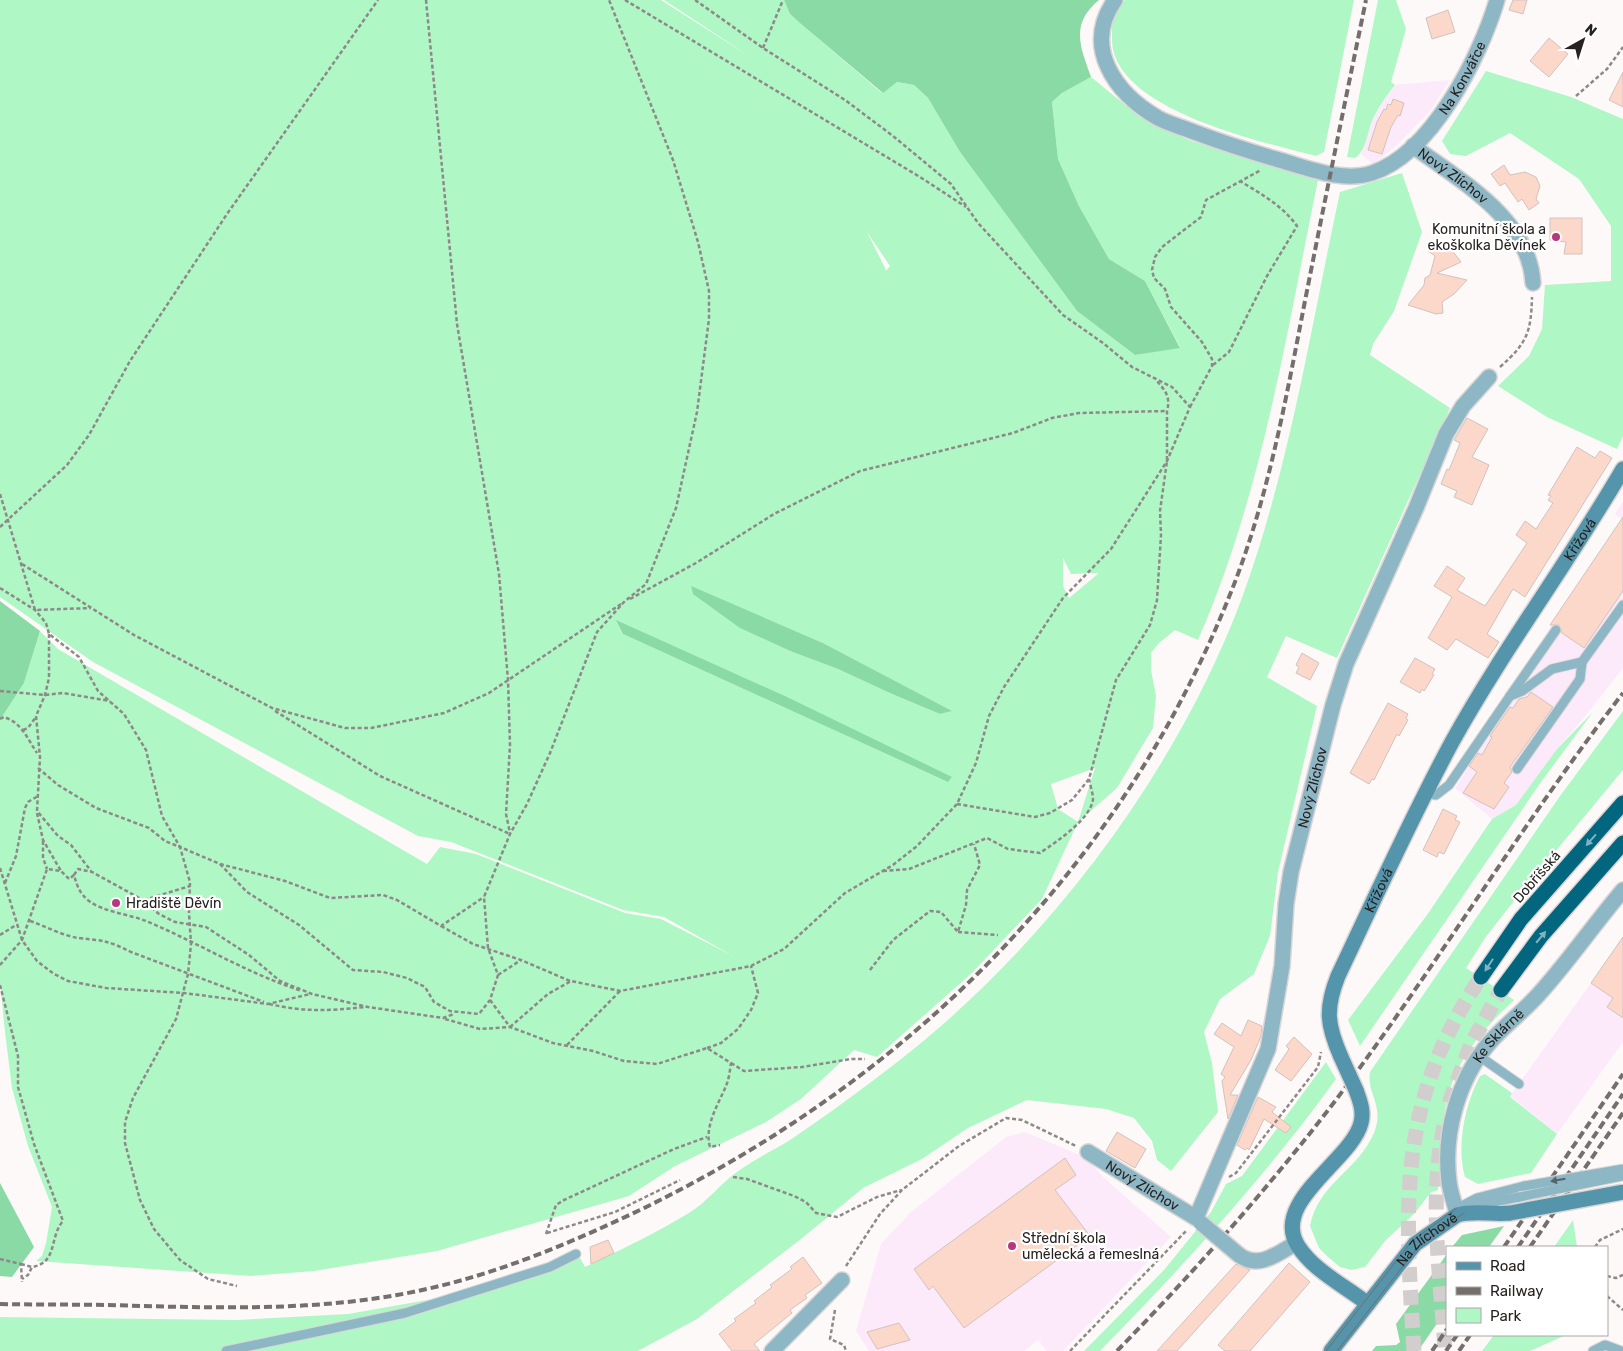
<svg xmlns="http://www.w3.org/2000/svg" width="1623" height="1351" viewBox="0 0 1623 1351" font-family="Rubik,sans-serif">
  <rect width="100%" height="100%" fill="#fdf9f8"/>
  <g fill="#fceafb">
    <polygon points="1450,80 1430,111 1395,147 1373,164 1361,154 1372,121 1382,102 1395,85"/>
    <polygon points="1623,502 1623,668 1583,719 1557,749 1516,805 1492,819 1455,788 1509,706 1503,699 1622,519 1615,514"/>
    <polygon points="1591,983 1616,994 1607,1007 1623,1018 1623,1042 1557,1134 1510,1096"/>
    <polygon points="1025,1132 1087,1158 1103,1177 1171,1237 1063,1351 1047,1351 1038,1340 1024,1351 869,1351 856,1331 881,1244 911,1212 1006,1137"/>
  </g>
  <g fill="#b0f7c6" fill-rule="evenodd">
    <path d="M0,0H661L752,58L664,0H784L790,14L801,24L882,93L897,82L914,85L928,98L960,152L1077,311L1135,355L1180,347L1145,281L1109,259L1079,206L1058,159L1052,102L1062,93L1091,77L1140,117L1191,141L1318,180C1286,336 1262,494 1198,640L1175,630L1159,643L1151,653V670L1156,696L1153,728L1117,788L1078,822L1042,899L972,973L877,1057L854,1050L801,1099L766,1122L675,1166L629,1196L437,1251L314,1271L251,1276L36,1261L42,1256L46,1243L52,1207L28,1146L12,1088L5,1032L0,982V720L24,683L40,631L58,649L427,864L440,847L476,854L625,913L661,919L733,956L664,917L623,910L451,842L418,836L93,662L0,597ZM867,232L890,266L886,271V270ZM1063,558L1071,574L1099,573L1069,598L1063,586ZM691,587L823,643L951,711L940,714L892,694L838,669L790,651L741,628ZM617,621L948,782L623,634ZM1095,768L1078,822L1058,809L1051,784Z"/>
    <path d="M1125,0H1354L1324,152L1316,156C1263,142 1110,109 1112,38C1112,22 1112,11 1125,0Z"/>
    <path d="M1378,0H1396L1406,29L1391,82L1395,85C1386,96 1379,106 1373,119C1367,131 1367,150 1355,158L1347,157Z"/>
    <polygon points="1486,71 1571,97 1623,119 1623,436 1617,449 1547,417 1498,386 1529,356 1542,329 1545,285 1611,281 1611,226 1579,179 1510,133 1466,156 1450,154 1442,141"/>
    <path d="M1402,173L1422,232L1394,311L1373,344L1370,355L1450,408L1337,658L1286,636L1267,677L1317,706L1278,872L1270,936L1254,974L1220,999L1204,1032L1212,1063L1218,1112L1171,1171L1157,1160L1152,1141L1134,1118L1106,1109L1027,1100L968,1128L922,1159L863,1188L801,1239L697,1319L638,1351H0V1317L237,1320L348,1314L507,1286L580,1258L585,1267C620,1250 656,1233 689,1213C707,1202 720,1184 737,1172C753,1160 772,1151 790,1140C826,1116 862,1089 896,1063C1045,948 1178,772 1243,595C1290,465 1311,327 1340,192Z"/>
    <path d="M1623,711V770L1510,906L1485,938L1466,968L1514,1000C1497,1016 1481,1032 1468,1052C1440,1092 1441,1143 1438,1190L1431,1192L1414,1214L1385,1241L1365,1267L1360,1268L1352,1270L1340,1267L1328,1257L1319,1248L1310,1226C1318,1185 1353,1173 1371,1139C1388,1108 1366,1095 1370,1072L1560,796Z"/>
    <polygon points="1593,712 1541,782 1360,1046 1348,1020 1427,915 1492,819 1516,805 1557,749"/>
    <path d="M1326,1062L1336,1079C1266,1176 1184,1265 1100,1351H1084L1164,1270L1211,1212L1226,1184L1242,1176Z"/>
    <path d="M1485,1074L1512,1093L1510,1097L1557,1134L1531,1173L1478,1184L1465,1177C1456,1146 1465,1104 1480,1076Z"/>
    <polygon points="1573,1220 1577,1247 1554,1247"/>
    <polygon points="1494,1335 1566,1335 1530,1351 1482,1351"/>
  </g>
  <g fill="#8adaa5">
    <path d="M784,0H1099C1070,24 1080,46 1091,77L1062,93L1052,102L1058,159L1079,206L1109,259L1145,281L1180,348L1135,355L1077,311L960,152L928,98L914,85L897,82L883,93L801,24L790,14Z"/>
    <polygon points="691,586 823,643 952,711 940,714 892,694 838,669 790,651 740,628 693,594"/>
    <polygon points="0,601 40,631 24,683 0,720"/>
    <polygon points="616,620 787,697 952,777 948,782 623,634"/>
    <polygon points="0,1183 34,1247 12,1277 0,1276"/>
    <polygon points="1504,1226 1489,1247 1452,1247 1462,1235"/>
    <polygon points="1447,1254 1447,1309 1418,1351 1372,1351 1376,1346 1396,1345 1400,1342 1396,1324"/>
  </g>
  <g fill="#fcd8cb" stroke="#d2c2bd">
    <polygon points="1513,0 1527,0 1523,14 1509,10"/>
    <polygon points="1448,10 1455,32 1432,39 1426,18"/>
    <polygon points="1549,38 1568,54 1549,77 1530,61"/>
    <polygon points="1623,72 1623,107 1609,100"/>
    <polygon points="1393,99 1404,103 1400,116 1398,115 1391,127 1382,154 1368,150 1377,122 1384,109 1386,110 1388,104 1391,105"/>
    <polygon points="1504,165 1510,175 1525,172 1536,177 1540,186 1536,199 1539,203 1529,210 1522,199 1518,202 1505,183 1500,186 1491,174"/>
    <polygon points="1550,218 1582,218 1582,254 1564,254 1566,242 1550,240"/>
    <polygon points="1436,240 1451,249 1461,262 1437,273 1467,280 1454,294 1442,302 1443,313 1436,314 1408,305 1424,285 1425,278 1430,275 1435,256 1428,251"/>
    <polygon points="1467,418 1488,429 1472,457 1489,465 1472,505 1454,497 1457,491 1441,484 1447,469 1449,470 1460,443 1454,440"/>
    <polygon points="1577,447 1595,458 1600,451 1612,458 1525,597 1513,589 1487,634 1499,642 1488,658 1456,639 1447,650 1428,638 1452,597 1434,586 1447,566 1465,578 1457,590 1485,606 1527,543 1516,535 1525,521 1536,529 1553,503 1548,500 1551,496 1548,495"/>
    <polygon points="1623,517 1623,591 1584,648 1562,633 1559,625 1550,625"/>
    <polygon points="1302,653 1319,663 1310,680 1296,673 1299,667 1296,665"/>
    <polygon points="1415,658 1435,669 1432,674 1434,675 1424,691 1422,689 1420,693 1400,682"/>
    <polygon points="1531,692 1553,707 1510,767 1512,772 1504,783 1509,787 1494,809 1463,793 1477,772 1469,766 1478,753 1482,755 1492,737 1490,736 1510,707 1513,708 1519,699 1527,697"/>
    <polygon points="1388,703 1408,714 1406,718 1408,720 1399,736 1397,734 1374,780 1372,779 1369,784 1350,773"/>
    <polygon points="1443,809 1457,816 1455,820 1460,822 1444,854 1439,852 1437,857 1423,850"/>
    <polygon points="1623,937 1623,1018 1607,1007 1613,998 1591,983"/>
    <polygon points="1248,1020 1262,1026 1261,1036 1251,1060 1230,1095 1238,1095 1228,1119 1222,1081 1225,1077 1221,1074 1234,1047 1214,1034 1222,1023 1241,1036"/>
    <polygon points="1294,1037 1312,1054 1291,1081 1275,1070 1289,1049 1286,1046"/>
    <polygon points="1258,1097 1276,1107 1272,1112 1291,1127 1286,1133 1264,1119 1249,1150 1247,1148 1245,1150 1237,1145"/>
    <polygon points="1117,1132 1146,1149 1135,1168 1106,1151"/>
    <polygon points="1065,1158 1076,1175 1055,1190 1090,1236 964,1328 933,1286 929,1290 914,1269"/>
    <polygon points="608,1240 614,1253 591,1264 590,1247"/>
    <polygon points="803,1257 822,1283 805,1295 807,1298 790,1310 792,1313 754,1344 760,1351 732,1351 719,1334 736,1321 734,1319 756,1303 754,1301 772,1287 770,1285 792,1269 790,1267"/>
    <polygon points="1289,1263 1310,1282 1250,1351 1225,1351 1218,1345"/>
    <polygon points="1236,1264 1250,1270 1177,1351 1157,1351"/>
    <polygon points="899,1323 910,1340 877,1349 867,1332"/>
  </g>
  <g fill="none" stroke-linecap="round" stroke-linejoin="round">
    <g stroke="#d2cecd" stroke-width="15" stroke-dasharray="15 8" stroke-linecap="butt">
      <polyline points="1449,1103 1471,1044 1501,990"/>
      <path d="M1444,1126C1428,1200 1441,1277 1445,1351"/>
      <path d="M1414,1351C1405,1205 1396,1104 1481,977"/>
    </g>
    <g stroke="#dbd6d5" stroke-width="11">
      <g id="lane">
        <polyline points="1510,696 1556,630"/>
        <polyline points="1517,769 1580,679 1582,662"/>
        <polyline points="1426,793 1436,795 1449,785 1510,696 1522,691 1552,669 1582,662 1623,605"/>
        <polyline points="1479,1056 1519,1084"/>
        <polyline points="1456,1209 1477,1198 1524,1186"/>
        <polyline points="1471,1209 1488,1203 1519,1197"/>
        <polyline points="226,1351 405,1313 550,1267 576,1254"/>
        <polyline points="1593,1351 1605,1345 1621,1351"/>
      </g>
    </g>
    <g stroke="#dbd6d5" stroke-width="18">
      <g id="street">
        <path id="s1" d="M1115,0C1082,47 1115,93 1158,118C1169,124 1182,127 1194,132C1221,142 1248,151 1276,159C1305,167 1342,183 1372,173C1432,153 1480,57 1497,0"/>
        <path id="s2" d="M1413,146C1460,181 1529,218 1533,283"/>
        <path id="s3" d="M1088,1152L1196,1218L1268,1049L1282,966L1286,904L1291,872L1333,705L1346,664L1416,508L1446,434L1463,406L1489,377"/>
        <path id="s4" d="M1457,1215C1455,1203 1450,1193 1449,1181C1443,1133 1458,1079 1490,1042C1505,1025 1524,1011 1539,994C1569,961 1594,924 1623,890"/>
        <path d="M1239,1255C1259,1270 1278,1253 1296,1243"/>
        <polyline points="772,1351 842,1280"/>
      </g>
    </g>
    <g stroke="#dbd6d5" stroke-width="18">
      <g id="secondary">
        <path id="s5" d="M1341,1057C1327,1025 1325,1009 1338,976C1375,898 1411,818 1452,742C1504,648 1569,562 1623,469"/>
        <path d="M1356,1090C1360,1101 1364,1111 1361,1123C1352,1160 1270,1202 1298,1246C1314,1271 1345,1286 1368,1304"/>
        <path id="s6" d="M1331,1351L1415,1244L1457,1215C1474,1210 1493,1215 1510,1213"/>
      </g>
    </g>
    <g stroke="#dbd6d5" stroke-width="18">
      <g id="highway">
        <polyline points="1481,977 1521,919 1623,803"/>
        <polyline points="1501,990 1541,936 1623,843"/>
      </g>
    </g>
    <g stroke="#8e8988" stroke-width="2.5" stroke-dasharray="4 2.5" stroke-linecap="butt">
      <polyline points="426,0 457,324 499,574 508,680 510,745 506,814 510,833"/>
      <polyline points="625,0 920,177 966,207"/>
      <polyline points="763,48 783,0"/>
      <polyline points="1576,96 1607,69 1623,47"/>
      <path d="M1213,365L1229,352L1267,276L1297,226C1282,205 1261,194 1240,181"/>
      <path d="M1500,367C1527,343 1531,333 1532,297"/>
      <polyline points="1190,407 1212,366 1212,359 1202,342 1171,307 1165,289 1154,278 1152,270 1155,257 1162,247 1201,217 1206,200 1261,170"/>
      <polyline points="0,494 35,610 91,608"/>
      <polyline points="0,527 67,465 89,435 130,361 227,214 378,0"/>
      <polyline points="22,564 134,635 272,708 345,728 371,728 444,713 489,693 621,604"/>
      <polyline points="0,588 35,610 46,623 49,634 79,657 98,691 124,714 146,750 162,816 180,847 220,864 285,881 330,898 383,895 397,900 441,926 484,897"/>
      <polyline points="630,599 696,563 774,514 860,471 1013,433 1052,418 1079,413 1167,411"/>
      <polyline points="49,634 49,678 45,695 36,716 40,757 37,811 58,836 71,845 91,871"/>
      <polyline points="0,691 45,695 63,693 110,701"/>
      <polyline points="275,711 380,776 510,834"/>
      <path d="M0,719L4,717C22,723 27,738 37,753"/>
      <polyline points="23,730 28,728 36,717"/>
      <polyline points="38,768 58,785 96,808 149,828 165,841 180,847 190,882 189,913 191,944 188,974 176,1019 133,1098 125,1122 125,1143 140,1200 154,1229 180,1260 208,1279 237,1286"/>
      <path d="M957,804L1035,817L1050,813L1072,800L1089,779L1116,680L1150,625L1157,600L1161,535L1160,511L1167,461V411C1171,397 1165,390 1156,380"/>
      <polyline points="37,813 43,840 61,871"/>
      <polyline points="43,841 43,858 47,869"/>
      <polyline points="220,864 247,892 299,925 353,970 383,972 407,978 425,987 434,1002 450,1011 479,1014 490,1000 498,975 488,948 484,897 510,834 527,804 550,753 597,632 624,602 646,584 676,508 697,412 709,319 709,291 698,242 673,160 609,0"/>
      <polyline points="0,868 22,940 37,961 54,974 68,981 106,988 184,993 268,1004 310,994"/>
      <path d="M883,871L909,869L987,838L1008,849L1040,853C1056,842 1091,819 1093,799C1093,793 1090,785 1089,779"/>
      <polyline points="74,875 78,869 92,872 143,900 159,914 175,922 206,927 249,955 280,981 312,994 368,1007 443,1018 454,1014"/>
      <polyline points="5,883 16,856 25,808 28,802 38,796"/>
      <polyline points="144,900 190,886"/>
      <path d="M30,921C45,926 63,936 79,938C104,941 107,940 131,952L264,1002"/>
      <polyline points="441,926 473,944 521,960 570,981"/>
      <polyline points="958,932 998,935"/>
      <polyline points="0,935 16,925"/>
      <path d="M0,965L22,940L47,869L61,871L69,879L74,875C77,886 80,894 89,901C104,912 128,914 146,921C199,943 248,974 302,991"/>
      <polyline points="870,970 893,940 930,911 941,912 958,932 966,905 967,890 980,865 974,844"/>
      <polyline points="498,975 521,960"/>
      <path d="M0,985L18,1056V1087L34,1144L63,1221C49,1237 58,1263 32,1267L28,1275L22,1279"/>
      <polyline points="490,1000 510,1027"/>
      <path d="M269,1004C305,1012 328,1011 365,1007"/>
      <path d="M445,1019L480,1029L510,1027L553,1043L593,1051L624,1061L657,1064L707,1048L731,1063C730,1070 729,1079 726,1086C718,1105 704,1126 710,1147L720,1145"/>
      <polyline points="510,1027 548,994 571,981 620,991 751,966 784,949 845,893 893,865 917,846 957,804 976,763 989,716 1004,687 1063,598 1111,549 1167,461 1190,407 1172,387 1132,367 1103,343 1063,315 978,223 951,184 893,136 845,100 763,48 695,0"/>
      <polyline points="567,1045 620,991"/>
      <polyline points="707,1048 721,1043 738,1029 751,1010 758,993 751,966"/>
      <polyline points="731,1063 744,1071 802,1067 851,1059 865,1059"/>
      <polyline points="733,1177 747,1179 794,1196 806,1202 816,1213 837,1217 877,1197 901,1190"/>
      <polyline points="1229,1177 1236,1173 1318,1067 1321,1052"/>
      <polyline points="547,1233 615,1212 680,1180"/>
      <polyline points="546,1234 556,1205 564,1200 674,1149 707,1137"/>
      <polyline points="1595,1247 1600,1240 1623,1229"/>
      <polyline points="0,1259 21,1264 22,1282"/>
      <polyline points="21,1264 32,1267"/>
      <polyline points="846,1266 880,1214 902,1190 959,1146 1006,1118 1022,1120 1076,1146"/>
      <polyline points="1607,1276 1616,1278 1623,1275"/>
      <polyline points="1607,1296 1623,1310"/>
      <polyline points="835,1310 830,1339 844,1345 846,1351"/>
      <polyline points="1070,1351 1187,1230"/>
    </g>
    <use href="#lane" stroke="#8eb7c6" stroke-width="9"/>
    <use href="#street" stroke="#8eb7c6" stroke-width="15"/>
    <use href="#secondary" stroke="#5595ac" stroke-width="15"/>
    <use href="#highway" stroke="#02667f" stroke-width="15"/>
    <g stroke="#746e6d" stroke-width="1">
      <polyline points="1524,1186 1613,1171"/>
      <polyline points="1519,1197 1623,1176"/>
      <polyline points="1326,1351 1412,1241 1456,1209"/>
      <polyline points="1337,1351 1418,1247 1464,1213"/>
    </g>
    <g stroke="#746e6d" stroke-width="4" stroke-dasharray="8 4" stroke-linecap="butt">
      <polyline points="1504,1247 1623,1074"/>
      <polyline points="1518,1247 1623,1094"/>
      <polyline points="1530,1247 1623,1113"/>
      <path d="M0,1304C47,1305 93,1304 140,1306C226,1308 312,1310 397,1295C483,1280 562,1247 640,1210C906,1081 1118,873 1229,597C1267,504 1285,404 1304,306C1324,204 1345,102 1366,0"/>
      <path d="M1117,1351C1192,1274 1263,1194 1329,1109C1432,974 1519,827 1623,693"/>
      <polyline points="1432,1351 1447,1329"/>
      <polyline points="1446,1351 1457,1335"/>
      <polyline points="1459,1351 1470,1335"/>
    </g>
    <g stroke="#dbd6d5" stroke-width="11" stroke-linecap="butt">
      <g id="lane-bridge">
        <polyline points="1524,1186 1623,1169"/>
        <polyline points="1519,1197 1623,1176"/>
      </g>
    </g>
    <g stroke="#dbd6d5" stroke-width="18" stroke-linecap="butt">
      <polyline id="street-bridge" points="1201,1223 1239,1255"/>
    </g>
    <g stroke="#dbd6d5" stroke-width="18" stroke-linecap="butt">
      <g id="secondary-bridge">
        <polyline points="1341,1057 1356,1090"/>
        <polyline points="1510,1213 1623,1192"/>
      </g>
    </g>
    <use href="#lane-bridge" stroke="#8eb7c6" stroke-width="9"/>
    <use href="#street-bridge" stroke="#8eb7c6" stroke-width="15"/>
    <use href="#secondary-bridge" stroke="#5595ac" stroke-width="15"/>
  </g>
  <defs><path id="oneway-solid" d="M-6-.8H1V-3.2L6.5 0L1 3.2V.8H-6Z" transform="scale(1.25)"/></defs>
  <g fill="#80b2bf">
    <use href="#oneway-solid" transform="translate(1591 840) rotate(131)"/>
    <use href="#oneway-solid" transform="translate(1541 937) rotate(-50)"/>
    <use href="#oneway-solid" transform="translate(1489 965) rotate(123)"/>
  </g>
  <use fill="#55646a" href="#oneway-solid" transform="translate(1558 1180) rotate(170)"/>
  <g fill="#b8367e" stroke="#fff" stroke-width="2">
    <circle cx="1556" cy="237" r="5"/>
    <circle cx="116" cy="903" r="5"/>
    <circle cx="1012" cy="1246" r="5"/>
  </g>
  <g text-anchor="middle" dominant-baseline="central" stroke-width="4.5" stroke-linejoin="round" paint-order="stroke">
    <g font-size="14" fill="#27211f" stroke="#fff">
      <text stroke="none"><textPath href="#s1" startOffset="501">Na Konvářce</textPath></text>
      <text stroke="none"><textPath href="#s2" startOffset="50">Nový Zlíchov</textPath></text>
      <text stroke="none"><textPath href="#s5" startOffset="584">Křížová</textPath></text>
      <text stroke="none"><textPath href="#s3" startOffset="576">Nový Zlíchov</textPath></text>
      <text transform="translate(1537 877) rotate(-49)">Dobříšská</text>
      <text stroke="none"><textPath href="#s5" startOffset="179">Křížová</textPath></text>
      <text stroke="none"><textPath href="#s4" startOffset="194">Ke Sklárně</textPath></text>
      <text stroke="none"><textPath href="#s3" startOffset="64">Nový Zlíchov</textPath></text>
      <text stroke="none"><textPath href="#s6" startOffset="148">Na Zlíchově</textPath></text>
    </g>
    <g font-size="14" fill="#27211f" stroke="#fff" text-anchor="start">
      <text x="1546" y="229" text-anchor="end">Komunitní škola a<tspan x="1546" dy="16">ekoškolka Děvínek</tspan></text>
      <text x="126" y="903">Hradiště Děvín</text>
      <text x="1022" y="1238">Střední škola<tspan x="1022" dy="16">umělecká a řemeslná</tspan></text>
    </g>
  </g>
  <rect x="1446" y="1246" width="162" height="90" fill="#ffffff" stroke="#a9a6a5"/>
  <rect x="1456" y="1262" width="25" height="8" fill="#5595ac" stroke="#a9a6a5"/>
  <text x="1490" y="1271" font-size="15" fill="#27211f">Road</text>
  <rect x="1456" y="1287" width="25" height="8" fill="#746e6d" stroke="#a9a6a5"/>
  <text x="1490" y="1296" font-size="15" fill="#27211f">Railway</text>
  <rect x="1456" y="1308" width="25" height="15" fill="#b0f7c6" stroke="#a9a6a5"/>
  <text x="1490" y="1321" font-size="15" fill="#27211f">Park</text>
  <g transform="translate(1583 40) rotate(39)" stroke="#ffffff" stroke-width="4" paint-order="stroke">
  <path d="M0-4L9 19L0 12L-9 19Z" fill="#27211f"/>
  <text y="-8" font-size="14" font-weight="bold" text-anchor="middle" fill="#27211f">N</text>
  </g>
</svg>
